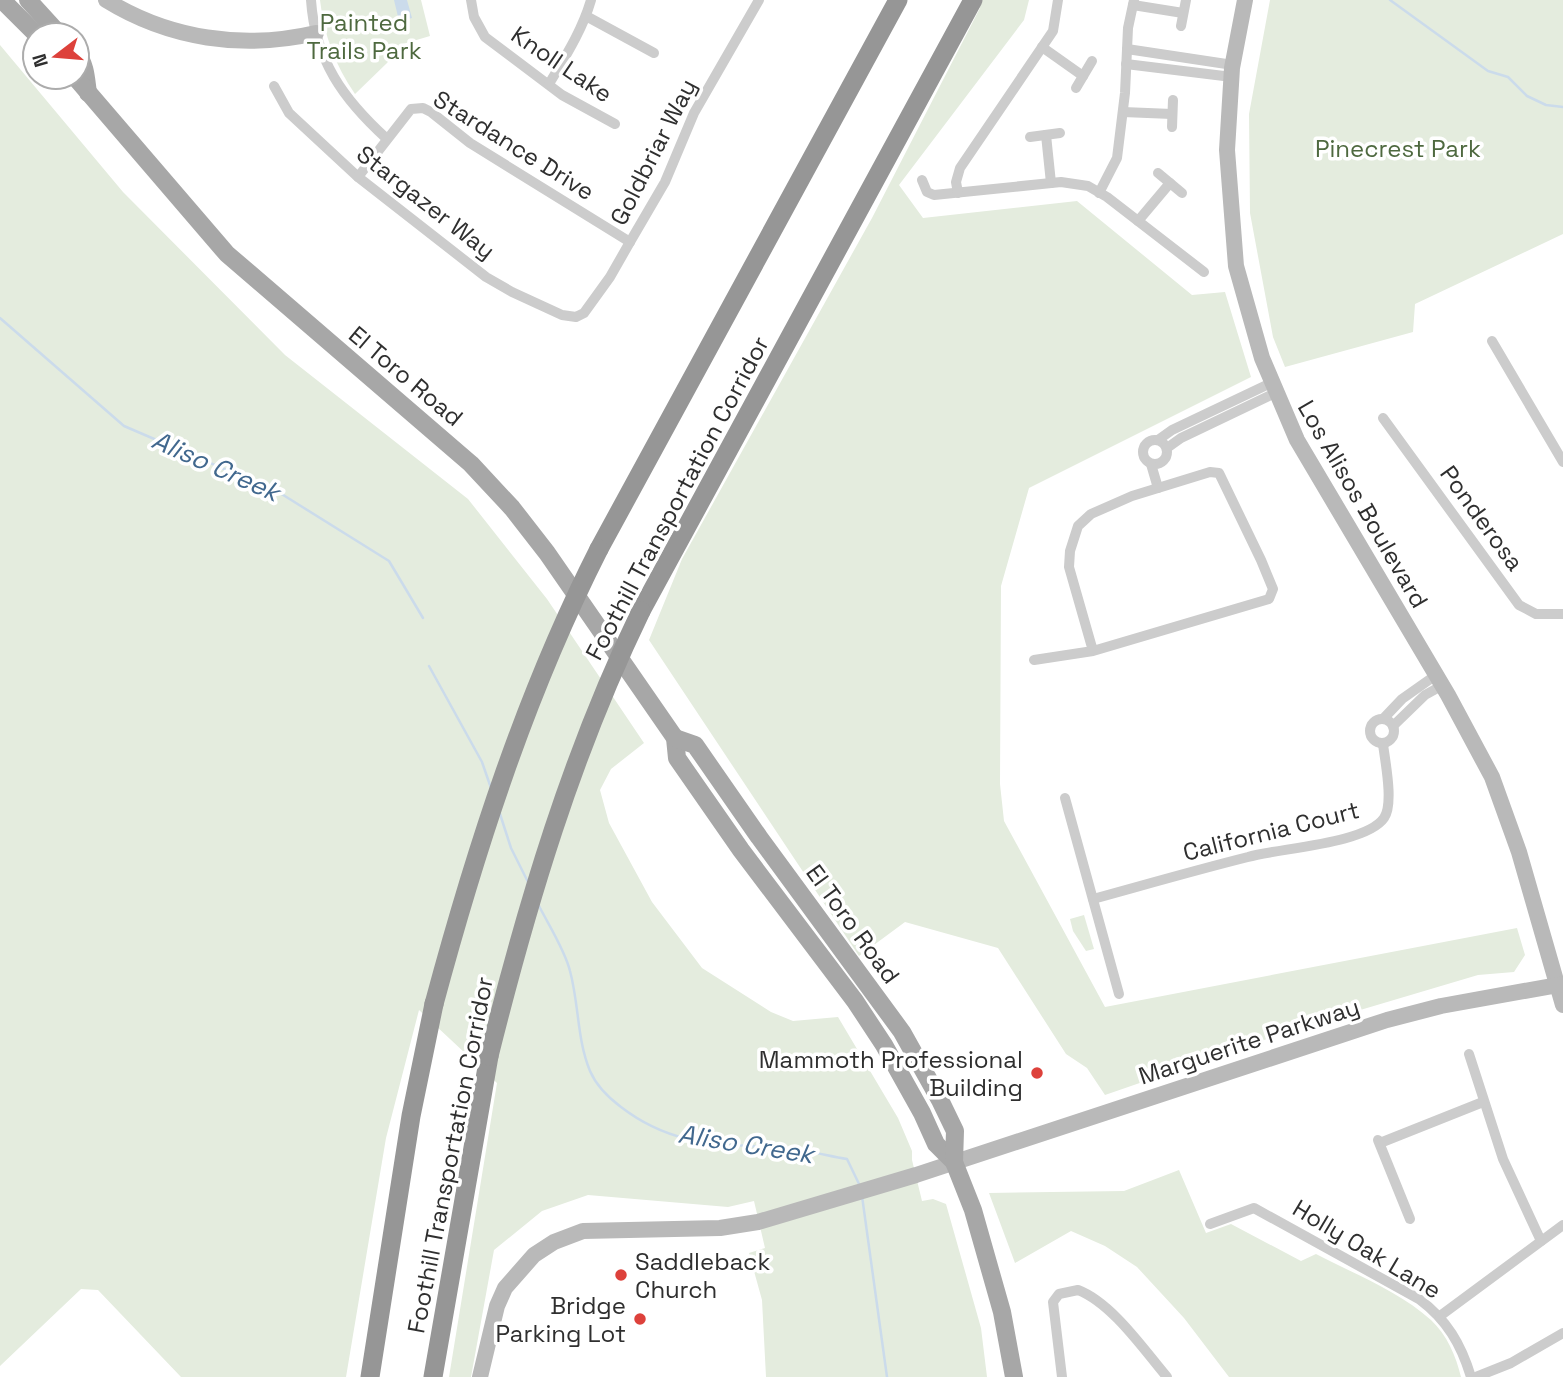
<svg xmlns="http://www.w3.org/2000/svg" width="1563" height="1377" viewBox="0 0 1563 1377" font-family="'Space Grotesk',sans-serif">
  <rect width="100%" height="100%" fill="#fff"/>
  <g fill="#e4ecde">
    <path d="M320,0H421L430,36L403,44L387,63L355,94C335,65 324,35 320,0Z"/>
    <polygon points="967,0 1029,0 1024,20 899,185 923,218 1077,201 1192,295 1225,292 1251,377 1029,488 1001,586 1000,784 1004,821 1105,1007 1517,928 1525,955 1514,972 1478,975 1293,1030 1105,1095 1087,1068 1066,1054 998,948 905,922 859,956 649,640 682,559 872,218 980,8"/>
    <polygon points="1270,0 1563,0 1563,234 1415,304 1413,332 1285,367 1273,337 1250,213 1249,114"/>
    <polygon points="0,45 123,192 285,355 468,499 547,599 644,743 611,769 600,790 609,823 652,902 702,968 771,1012 793,1021 838,1017 898,1118 912,1151 912,1160 922,1201 933,1199 946,1204 981,1328 987,1377 766,1377 762,1300 749,1253 765,1248 754,1201 728,1207 588,1195 542,1211 494,1250 471,1377 449,1377 497,1083 419,1010 386,1138 346,1377 181,1377 98,1290 81,1289 0,1366"/>
    <polygon points="1084,915 1094,949 1086,951 1073,931 1070,919"/>
    <path d="M1179,1170L1206,1233L1231,1224L1301,1261L1316,1254C1354,1274 1399,1291 1431,1320C1447,1335 1456,1356 1461,1377H1229L1184,1318L1137,1267L1105,1246L1071,1231L1015,1263L989,1193L1124,1191Z"/>
  </g>
  <polygon fill="#cbdbeb" points="394,0 407,0 412,18 399,21"/>
  <g fill="none" stroke-linecap="round" stroke-linejoin="round">
    <g stroke="#cbdbeb" stroke-width="2.5">
      <polyline points="1390,0 1488,71 1508,77 1527,96 1546,105 1563,107"/>
      <polyline points="0,318 124,426 280,493 389,561 423,618"/>
      <polyline points="429,666 482,762 491,788"/>
      <polyline points="500,814 511,848 528,882"/>
      <path d="M538,904C548,924 565,950 570,971C579,1004 577,1040 590,1071C596,1085 609,1098 621,1107C682,1154 736,1141 805,1151C819,1153 833,1157 847,1159L860,1186"/>
      <polyline points="862,1196 887,1377"/>
    </g>
    <g stroke="#ccc" stroke-width="10">
      <path d="M311,0C315,60 343,99 387,139"/>
      <polyline points="471,0 474,17 485,37 562,95 615,124"/>
      <polyline points="1133,5 1183,13"/>
      <polyline points="586,16 654,53"/>
      <polyline points="1181,26 1186,0"/>
      <polyline points="1042,47 1083,76"/>
      <polyline points="1127,49 1233,65"/>
      <polyline points="1126,64 1232,77"/>
      <path d="M549,84C565,57 582,31 591,0"/>
      <polyline points="274,86 289,113 358,177 486,277 512,292 562,315 576,317 584,313 610,277 630,242 665,182 694,113 759,0"/>
      <polyline points="1076,88 1092,61"/>
      <polyline points="1123,112 1172,114"/>
      <polyline points="1172,127 1173,100"/>
      <polyline points="1046,135 1051,183"/>
      <polyline points="1030,137 1060,133"/>
      <polyline points="1158,173 1182,193"/>
      <polyline points="358,177 411,109 423,108 431,112 470,143 630,242"/>
      <polyline points="922,180 927,192 934,195 1061,182 1088,186 1107,197 1204,272"/>
      <polyline points="958,193 956,182 960,168 1053,31 1058,0"/>
      <polyline points="1099,193 1117,158 1125,93 1128,28 1134,0"/>
      <polyline points="1138,221 1170,183"/>
      <polyline points="1492,341 1563,462"/>
      <polyline points="1383,418 1519,605 1536,614 1563,614"/>
      <circle cx="1155" cy="452" r="12"/>
      <polyline points="1158,440 1172,430 1271,383"/>
      <polyline points="1167,448 1181,438 1275,393"/>
      <polyline points="1151,464 1158,488"/>
      <polyline points="1034,660 1093,651 1269,599 1273,589 1261,560 1219,473 1210,472 1132,496 1091,514 1078,526 1070,551 1069,567 1093,651"/>
      <circle cx="1382" cy="731" r="12"/>
      <polyline points="1383,719 1402,699 1436,675"/>
      <polyline points="1393,726 1425,695 1443,685"/>
      <polyline points="1065,798 1119,994"/>
      <path d="M1093,899C1144,885 1196,870 1248,857C1279,848 1366,844 1384,818C1394,804 1385,761 1383,744"/>
      <polyline points="1469,1054 1503,1159 1541,1241"/>
      <polyline points="1378,1140 1410,1219"/>
      <polyline points="1380,1143 1483,1102"/>
      <path d="M1210,1224L1254,1208L1419,1299C1447,1320 1461,1344 1471,1377"/>
      <polyline points="1440,1316 1563,1225"/>
      <path d="M1062,1377L1053,1302L1059,1294L1078,1290C1112,1303 1144,1350 1167,1377"/>
      <polyline points="1476,1377 1511,1363 1563,1333"/>
    </g>
    <g stroke="#b9b9b9" stroke-width="16">
      <path d="M106,0C169,39 243,50 316,33"/>
      <polyline points="1245,0 1232,68 1227,150 1236,266 1262,358 1297,440 1448,695 1492,777 1519,852 1563,1005"/>
      <polyline points="480,1377 497,1306 505,1288 534,1255 554,1242 583,1231 720,1228 758,1222 916,1175 1387,1020 1441,1006 1563,984"/>
    </g>
    <g stroke="#a7a7a7" stroke-width="18">
      <polyline points="2,0 37,35"/>
      <polyline points="28,0 60,35"/>
      <path d="M77,54C86,65 86,80 88,93"/>
      <polyline points="75,77 227,254 471,464 512,508 547,553 675,738 677,758 741,850 855,1001 884,1045 922,1113 936,1144 954,1162"/>
      <polyline points="675,738 695,745 759,837 902,1032 940,1100 955,1131 954,1162 973,1210 1002,1312 1014,1377"/>
    </g>
    <g stroke="#969696" stroke-width="19">
      <polyline points="599,549 898,0"/>
      <polyline points="641,611 973,0"/>
      <polyline points="370,1377 411,1116 434,1004"/>
      <polyline points="433,1377 489,1056"/>
    </g>
    <g stroke="#969696" stroke-width="19">
      <path d="M434,1004C476,848 526,693 599,549"/>
      <path d="M489,1056C527,904 572,753 641,611"/>
    </g>
  </g>
  <g fill="#dd413b" stroke="#fff" stroke-width="2.5">
    <circle cx="1037" cy="1073" r="7"/>
    <circle cx="621" cy="1275" r="7"/>
    <circle cx="640" cy="1319" r="7"/>
  </g>
  <g text-anchor="middle" dominant-baseline="central" stroke-width="7" stroke-linejoin="round" paint-order="stroke">
    <g font-size="24" fill="#4e693f" stroke="#fff">
      <text x="364" y="22">Painted<tspan x="364" dy="28">Trails Park</tspan></text>
      <text x="1398" y="148">Pinecrest Park</text>
    </g>
    <g font-size="24" fill="#2f2f2f" stroke="#fff">
      <text transform="translate(562 64) rotate(34)">Knoll Lake</text>
      <text transform="translate(514 145) rotate(32)">Stardance Drive</text>
      <text transform="translate(653 152) rotate(-63)">Goldbriar Way</text>
      <text transform="translate(426 202) rotate(38)">Stargazer Way</text>
      <text transform="translate(406 376) rotate(40)">El Toro Road</text>
      <text transform="translate(677 498) rotate(-62)">Foothill Transportation Corridor</text>
      <text transform="translate(1363 504) rotate(60)">Los Alisos Boulevard</text>
      <text transform="translate(1482 518) rotate(54)">Ponderosa</text>
      <text transform="translate(1271 831) rotate(-14)">California Court</text>
      <text transform="translate(853 924) rotate(54)">El Toro Road</text>
      <text transform="translate(1249 1041) rotate(-18)">Marguerite Parkway</text>
      <text transform="translate(450 1155) rotate(-79)">Foothill Transportation Corridor</text>
      <text transform="translate(1367 1249) rotate(31)">Holly Oak Lane</text>
    </g>
    <g font-size="24" fill="#2f2f2f" stroke="#fff" text-anchor="end">
      <text x="1023" y="1059">Mammoth Professional<tspan x="1023" dy="28">Building</tspan></text>
      <text x="635" y="1261" text-anchor="start">Saddleback<tspan x="635" dy="28">Church</tspan></text>
      <text x="626" y="1305">Bridge<tspan x="626" dy="28">Parking Lot</tspan></text>
    </g>
    <g font-size="26" font-style="italic" fill="#41688e" stroke="#fff">
      <text transform="translate(216 466) rotate(24)">Aliso Creek</text>
      <text transform="translate(746 1144) rotate(9)">Aliso Creek</text>
    </g>
  </g>
  <g transform="translate(56 56) rotate(254)"><circle r="33" fill="#ffffff" stroke="#acacac" stroke-width="2"/>
  <path d="M0-5L12 26L0 18L-12 26Z" fill="#dd413b"/>
  <text y="-10" font-size="19" font-weight="bold" text-anchor="middle" fill="#2f2f2f">N</text>
  </g>
</svg>
